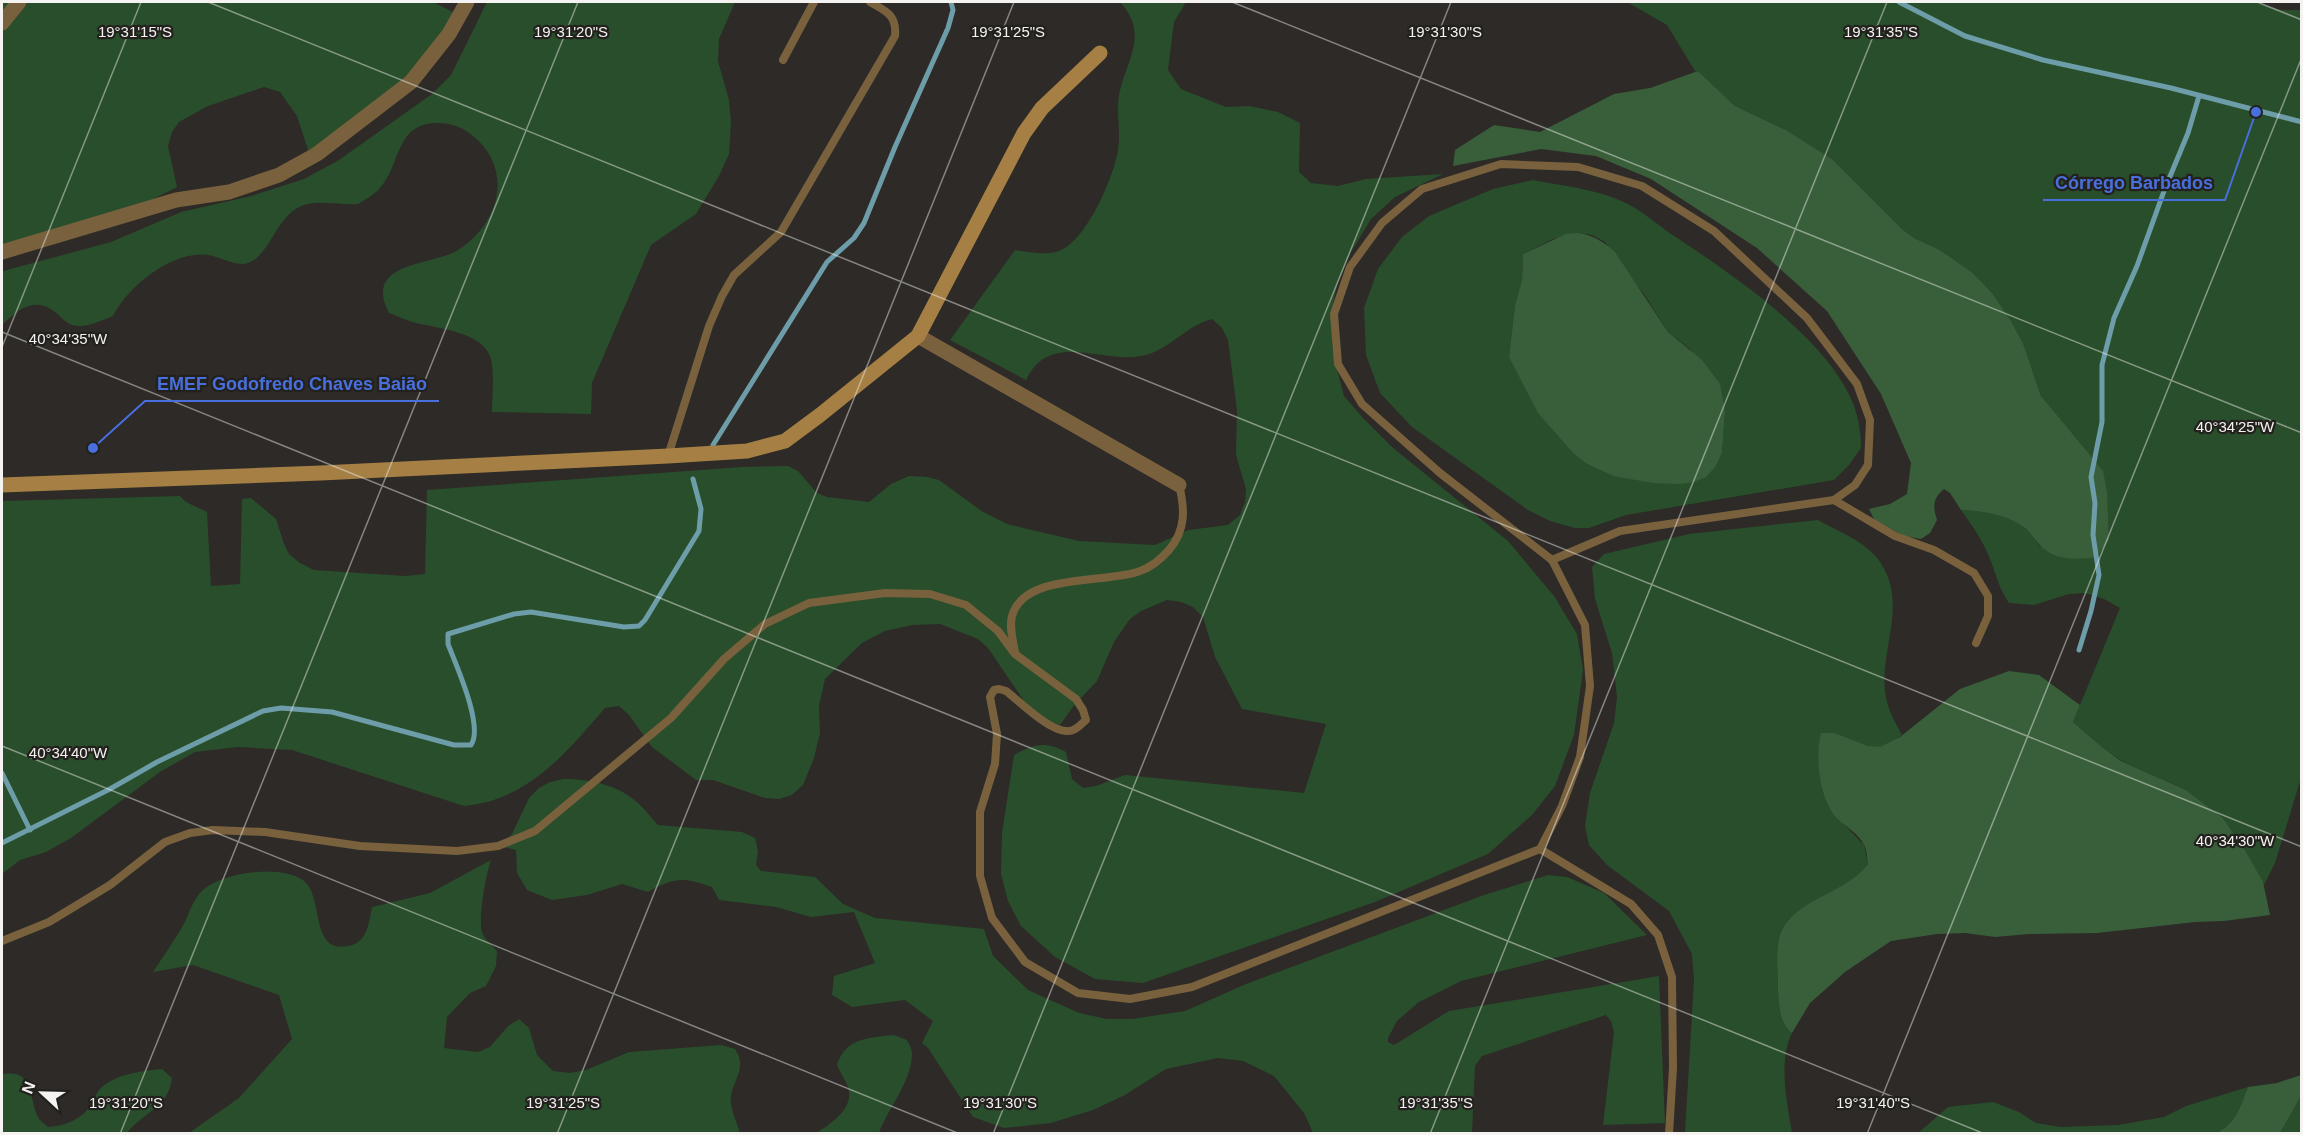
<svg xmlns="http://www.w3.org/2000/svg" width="2303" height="1135" viewBox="0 0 2303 1135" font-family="Arial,sans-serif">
  <rect width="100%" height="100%" fill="#2d2a27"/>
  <g fill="#294e2b" fill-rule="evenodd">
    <polygon points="2,2 433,2 453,12 441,38 414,76 310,156 297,116 280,92 264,87 208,106 179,122 172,132 168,146 177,187 104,224 2,252"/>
    <path d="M487,2H735L719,39L718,61L729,100L731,122L729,154L719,176L696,214L651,245L592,383L591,414L492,412C492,397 495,370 490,356C481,332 437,328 416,323C407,321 398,316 389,313C362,261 433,266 458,250C500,224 514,169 473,136C464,128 451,123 439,123C395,122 402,163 380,188C374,195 366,199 358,204C341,205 320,200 304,205C275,215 272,254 248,263C236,267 221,257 208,255C173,250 128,286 113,316C102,320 85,329 72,325C66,323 59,315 54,311C32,296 17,311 2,325L3,271L111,242L181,212L251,196L304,179L339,160L432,94L451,75Z"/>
    <path d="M1120,2H1186L1174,22L1168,70L1181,89L1226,107L1249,106L1278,112L1300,123L1299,172L1311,183L1338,186L1366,179L1443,174L1395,197L1371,219L1351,252L1337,285L1331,314L1333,354L1344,396L1363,418L1392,447L1508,541L1554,596L1577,634L1583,670L1574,735L1555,786L1532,815L1488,854L1375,902L1143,983L1095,979L1055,957L1021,926L1008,901L1001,874L1002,833L1014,755C1035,744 1045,741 1066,752L1072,779L1083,788L1096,786L1125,775L1304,793L1326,724L1242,709L1215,657L1203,617L1193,607L1181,602L1167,600L1141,611L1130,619L1114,642L1097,681L1075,704L1060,725L1047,722L1026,704L988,648L978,639L940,624L912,625L885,631L862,643L825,679L819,706L820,733L814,758L803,785L792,795L779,799L765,798L713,780H696L652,747L629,715L619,706L605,708C565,754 528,800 464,806L292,750L238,747L195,752L160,772L71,838L46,852L20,860L2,874V501L180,496L186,502L207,512L211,586L240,584L242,499L251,498L276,519L284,544L289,554L300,563L314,570L405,576L425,574L427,490L742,467L788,466L798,471L817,493L827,497L869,502L891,484L909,476L927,477L939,480L983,512L1007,524L1079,541L1155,545L1188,530L1228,525L1240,515L1245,502L1246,489L1236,455L1237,410L1228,340L1222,328L1212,319C1189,325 1174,344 1152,353C1109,370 1052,326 1026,380L950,340L1015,250C1027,252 1043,255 1056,252C1085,245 1114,177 1118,150C1121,132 1116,113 1119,95C1126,60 1150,35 1120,2Z"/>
    <path d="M1627,2H2255L2281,10H2301L2302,775L2275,863L2264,885L2245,850L2223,818L2186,790L2122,761L2102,747L2073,722L2120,608L2104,599L2085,593L2069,594L2034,605L2009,603C1999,589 1996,574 1990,559C1983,541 1972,525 1961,510C1982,511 2008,514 2025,527C2031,532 2035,540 2040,546L2109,540L2108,519L2076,440L2041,396L2023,343L2010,319L1992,293L1973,273L1940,250L1914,238L1902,229L1832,159L1786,130L1735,106L1698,71H1695L1667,25Z"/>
    <path d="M1533,180C1564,186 1597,189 1626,203C1642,211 1657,224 1671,234C1726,270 1813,329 1845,387C1856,405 1861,426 1861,448L1849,465L1834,480L1626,515L1589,528H1575L1550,521L1528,510L1412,427L1380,393L1366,355L1364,308L1378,269L1402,237L1429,216L1493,189ZM1579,233L1592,235L1605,242L1646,297L1668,332L1690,349L1725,412L1722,453L1716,466L1613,476L1587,464L1574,454L1509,357L1515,305L1522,280L1523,254L1553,239Z"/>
    <path d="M1818,520C1839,532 1870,543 1882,565C1907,606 1880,649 1885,692C1887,708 1895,722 1902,735C1896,739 1888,745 1881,747C1866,750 1842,732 1821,733L1834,814L1864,845L1868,864C1865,867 1863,872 1859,875C1835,901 1783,901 1778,944C1776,959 1778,975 1778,990C1779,1004 1779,1024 1792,1033C1778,1061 1787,1103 1792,1133H1685L1694,980L1692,954L1669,911L1607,865L1589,845L1585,826L1590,793L1614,723L1617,697L1612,653L1595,599L1592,567L1604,554L1689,534Z"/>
    <path d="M564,779C591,779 619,785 639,804C646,810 651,818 658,825L742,832L755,838L758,851L756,865L761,871L815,877L843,904L875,918L984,929L993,956L1028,990L1079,1013L1107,1019H1132L1185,1011L1246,984L1484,895L1548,875L1567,877L1604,893L1647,935L1461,981L1419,1002L1397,1021L1388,1038V1042L1394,1045L1449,1011L1659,976L1665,1123L1603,1125L1614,1032L1611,1021L1606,1015L1482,1056L1475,1066L1472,1133H1313L1304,1113L1274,1076L1243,1061L1218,1058L1166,1069L1125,1095L1093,1110L1051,1123L1004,1128L973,1117L928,1048L922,1043L933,1021L905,1000L852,1007L832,995L834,976L875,963L854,912L811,917L776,907L719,900L712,887C682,877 676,877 648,892L622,884L587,895L552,900L527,890L517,873L516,850L500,846L498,848L512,834L529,798L539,788L550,782Z"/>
    <path d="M491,860C486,874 478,919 482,932C484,939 492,945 497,951L496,966L486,986L470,993L447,1017L444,1048L478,1052L490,1047L508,1026L519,1019L529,1028L537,1055L553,1071L570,1073L586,1070L629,1052L721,1045L735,1049C747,1067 735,1077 731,1095C729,1107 737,1122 740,1133H189L239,1098L292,1039L279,995L193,965L153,972C162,958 172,944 181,929C188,918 191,903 200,893C218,872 288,862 307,884C323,903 311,957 352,945C368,940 369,921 372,907L430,893Z"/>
    <path d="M894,1035L907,1040C909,1044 912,1049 912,1054C912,1081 888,1108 879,1133H816C831,1124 855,1108 848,1087C845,1079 840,1073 837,1065C846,1037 869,1038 894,1035Z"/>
    <path d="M162,1069L172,1078C168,1109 144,1111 127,1133H2V1074C36,1069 28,1097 38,1117C40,1121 45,1124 48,1127C66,1126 82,1119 92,1104C95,1099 96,1092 101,1088C116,1074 142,1071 162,1069Z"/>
    <path d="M2248,1087C2240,1107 2236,1124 2216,1133L1917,1134L1948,1107L1993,1102L2019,1112L2036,1123L2060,1127L2118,1125L2164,1117L2186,1106Z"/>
    <polygon points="2301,1096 2301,1133 2280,1133"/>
  </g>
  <g fill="#385f3a">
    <path d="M1698,71L1735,106L1786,130L1832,159L1902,229L1914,238L1940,250L1973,273L1992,293L2010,319L2023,343L2041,396L2103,471L2107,492L2109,540L2096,557C2076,560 2054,561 2039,544C2034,539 2030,531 2024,527C2006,514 1982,511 1961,510L1950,493L1944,489C1932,499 1933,507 1937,520L1930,533L1921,539L1904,536L1875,521L1869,509L1890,504L1907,494L1911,463L1881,394L1827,311L1757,248L1651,179L1596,156L1541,149L1453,166L1455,150L1494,125L1540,132L1614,94L1650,88Z"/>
    <path d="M1579,233C1595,236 1604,242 1615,252L1668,332L1702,360L1720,384L1725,412L1722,453L1716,466L1706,477L1694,482L1680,484L1653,483L1613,476L1587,464L1574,454L1538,413L1509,357L1515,305L1522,280L1523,254L1566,234Z"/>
    <path d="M2009,671L2039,675L2080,705L2073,722L2102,747L2121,761L2186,790L2223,818L2245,850L2263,882L2270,915L2224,921L2195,922L2097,933L2029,934L1995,937L1965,933L1937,934L1891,941L1845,972L1810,1003L1792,1033C1779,1024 1779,1004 1778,990C1778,975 1776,959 1778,944C1783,900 1844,897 1868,864C1867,858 1867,850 1864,845C1859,833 1842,825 1834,815C1819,794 1815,758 1821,733H1834L1868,746L1880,747L1900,737L1960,689Z"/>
    <path d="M2301,1075V1096L2280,1133H2216C2236,1124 2240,1107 2248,1087L2277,1083Z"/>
  </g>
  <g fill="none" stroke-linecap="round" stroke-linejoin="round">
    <g stroke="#6e9daa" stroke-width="5">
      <polyline points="1899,2 1965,36 2043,60 2171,88 2302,122"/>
      <polyline points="713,445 827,262 854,238 864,223 895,147 948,28 953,10 951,2"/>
      <polyline points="2079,650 2091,611 2099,575 2093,535 2095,503 2091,477 2102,422 2102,365 2114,318 2137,266 2164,191 2188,133 2199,96"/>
      <polyline points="2,773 30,830"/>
      <path d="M2,843L110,789L157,762L263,711L281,708L332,712L454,745H471C484,726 456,665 448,644V634L514,614L531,612L624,627L639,626L645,620L699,531L701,509L693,479"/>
    </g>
    <g stroke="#79613d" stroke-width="8">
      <polyline points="783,60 814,2"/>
      <path d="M668,456L709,326L722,296L734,275L781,232L895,36C897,15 886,11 870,2"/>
      <polyline points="1552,560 1620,531 1834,500 1895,536 1934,550 1974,573 1988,596 1988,616 1976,643"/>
      <path d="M1015,652C1013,640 1009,628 1012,616C1024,572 1107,584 1140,571C1152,567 1161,559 1169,550C1186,530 1185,509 1179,485"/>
      <path d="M2,941L49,922L110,885L165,842L190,833L213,830L265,832L360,846L457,851L498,846L535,831L671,718L724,659L765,624L809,603L885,593L930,594L966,605L998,631L1015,654L1076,699L1083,710L1086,720C1080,725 1075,732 1066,731C1049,731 1019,701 1006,691L999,689L994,690L990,697L997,734L995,764L980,812V876L992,918L1025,962L1078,993L1130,999L1192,987L1540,849"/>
      <polyline points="1669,1134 1673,1068 1672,977 1658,935 1631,904 1540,849 1562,806 1580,757 1590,686 1585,625 1552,560 1440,473 1362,404 1338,364 1334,314 1350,267 1382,223 1422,189 1501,164 1578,167 1642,186 1714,231 1807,318 1857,384 1870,420 1868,465 1855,485 1834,500"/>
    </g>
    <g stroke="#79613d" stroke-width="15">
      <polyline points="2,23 19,2"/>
      <polyline points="2,252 176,200 229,192 279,175 317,154 411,82 449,34 467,2"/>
      <polyline points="918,336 1179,485"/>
    </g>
    <polyline stroke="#a57f43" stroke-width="15" points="2,485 321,473 668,456 747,451 785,441 820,415 918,336 1024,133 1042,108 1100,53"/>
  </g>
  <path fill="none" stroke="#f5f3f1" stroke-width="1.5" stroke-opacity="0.45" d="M208,2L2302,847M1232,2L2302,433M2257,2L2302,20M2,332L1985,1134M2,347L141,2M2,746L960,1134M120,1134L578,2M557,1134L1014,2M993,1134L1451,2M1430,1134L1887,2M1867,1134L2302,57"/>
  <g font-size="15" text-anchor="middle" fill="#f5f3f1" stroke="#23211e" stroke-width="4.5" stroke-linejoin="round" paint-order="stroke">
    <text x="135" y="37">19°31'15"S</text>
    <text x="571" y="37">19°31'20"S</text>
    <text x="1008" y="37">19°31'25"S</text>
    <text x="1445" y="37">19°31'30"S</text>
    <text x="1881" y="37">19°31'35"S</text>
    <text x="68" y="344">40°34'35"W</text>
    <text x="2235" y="432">40°34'25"W</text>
    <text x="68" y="758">40°34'40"W</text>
    <text x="2235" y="846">40°34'30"W</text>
    <text x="126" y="1108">19°31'20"S</text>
    <text x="563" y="1108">19°31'25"S</text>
    <text x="1000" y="1108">19°31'30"S</text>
    <text x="1436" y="1108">19°31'35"S</text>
    <text x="1873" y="1108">19°31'40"S</text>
  </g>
  <path fill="none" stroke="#486fdd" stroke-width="2" d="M2256 112L2225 200H2043M93 448L145 401H439"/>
  <g fill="#486fdd" stroke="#23211e" stroke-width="2">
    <circle cx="2256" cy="112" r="6"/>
    <circle cx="93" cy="448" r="6"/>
  </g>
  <g font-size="18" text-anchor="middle" font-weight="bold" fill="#486fdd" stroke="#23211e" stroke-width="4.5" stroke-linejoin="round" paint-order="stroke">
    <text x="2134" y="189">Córrego Barbados</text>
    <text x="292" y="390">EMEF Godofredo Chaves Baião</text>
  </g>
  <rect width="2303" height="1135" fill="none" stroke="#f5f3f1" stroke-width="6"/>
  <g transform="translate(42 1093) rotate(292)" stroke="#23211e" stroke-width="4.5" paint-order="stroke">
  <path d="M0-4.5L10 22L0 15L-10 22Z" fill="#f5f3f1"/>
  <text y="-9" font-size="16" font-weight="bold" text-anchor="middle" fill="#f5f3f1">N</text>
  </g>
</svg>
